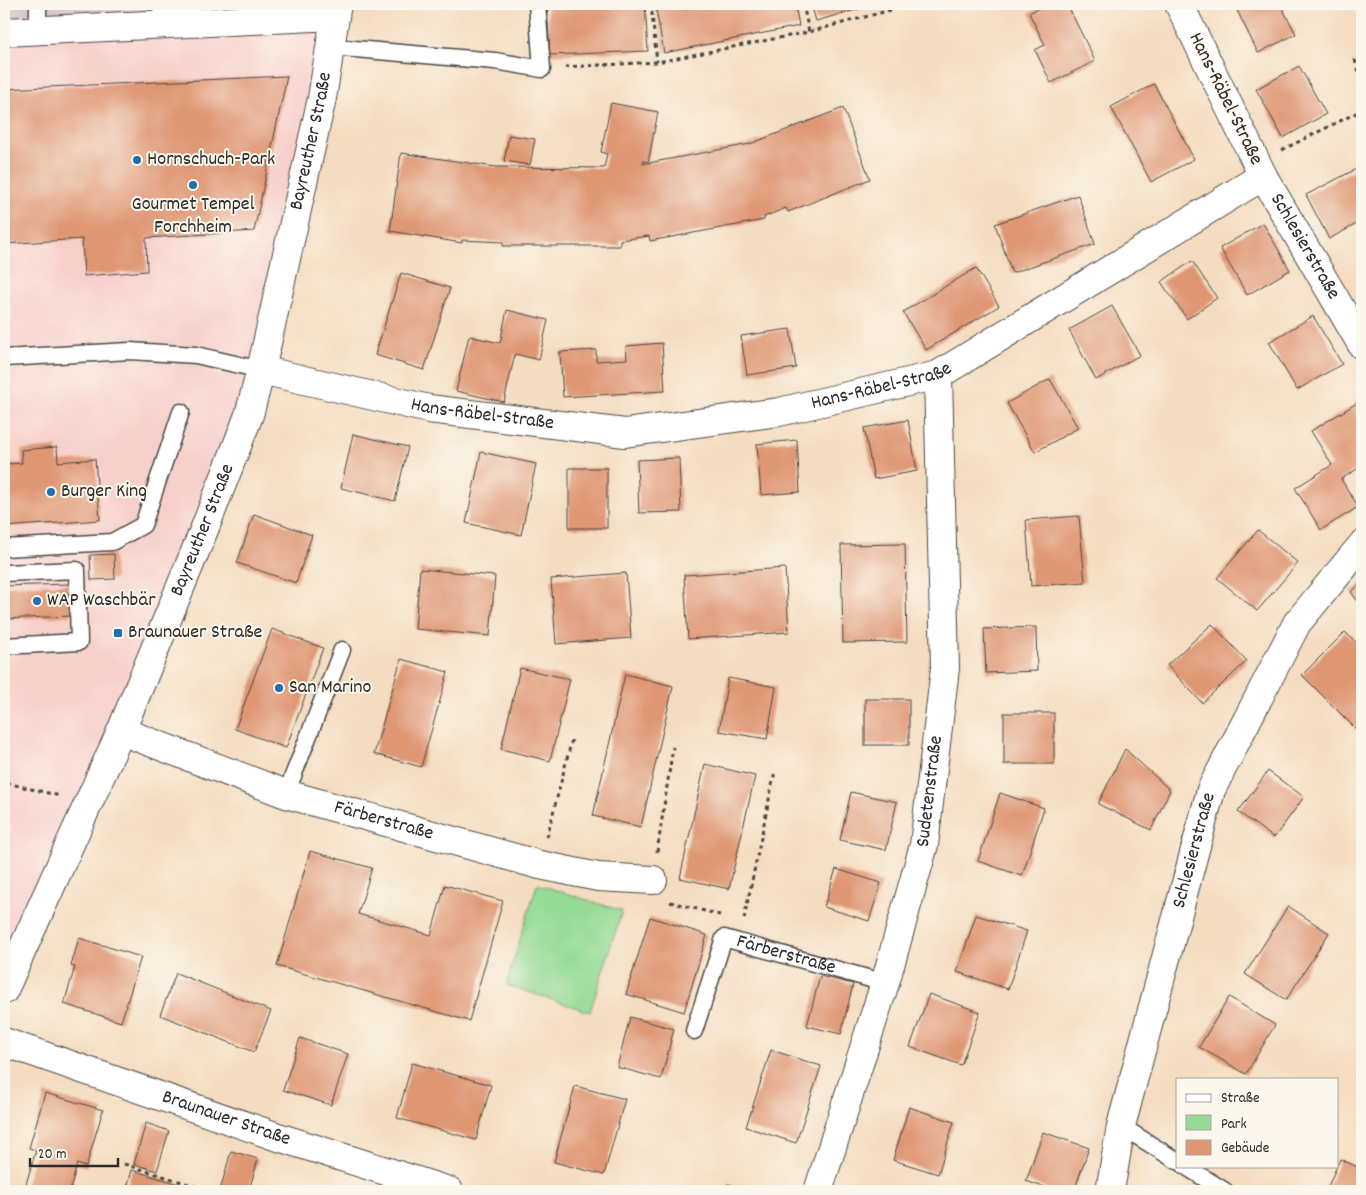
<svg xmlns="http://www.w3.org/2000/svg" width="1366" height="1195" viewBox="0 0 1366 1195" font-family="Dekko,sans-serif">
  <rect width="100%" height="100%" fill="#fbf7ec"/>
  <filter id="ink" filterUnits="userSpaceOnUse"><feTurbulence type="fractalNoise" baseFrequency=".02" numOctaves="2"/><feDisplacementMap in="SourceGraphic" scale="10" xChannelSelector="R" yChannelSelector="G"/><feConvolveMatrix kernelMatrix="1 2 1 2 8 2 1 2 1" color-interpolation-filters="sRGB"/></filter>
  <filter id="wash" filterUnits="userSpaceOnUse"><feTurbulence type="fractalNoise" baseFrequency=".0096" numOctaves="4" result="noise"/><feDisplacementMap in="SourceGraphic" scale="20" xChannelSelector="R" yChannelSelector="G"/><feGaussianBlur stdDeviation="1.12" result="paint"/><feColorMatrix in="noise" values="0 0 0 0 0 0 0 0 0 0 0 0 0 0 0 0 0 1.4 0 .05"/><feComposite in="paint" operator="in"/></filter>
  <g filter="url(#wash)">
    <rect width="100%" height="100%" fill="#f4dcc0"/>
    <polygon fill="#f7d0cb" points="335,16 263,387 4,994 4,38"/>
    <polygon fill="#d2bec2" points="4,4 336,4 4,38"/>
    <polygon fill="#95db95" stroke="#608360" points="537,884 622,911 590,1012 506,985"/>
    <g id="blocks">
      <g fill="#df9673">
        <polygon points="547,4 645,4 648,51 550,55"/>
        <polygon points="655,4 795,4 799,26 664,53"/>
        <polygon points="811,4 876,4 816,21"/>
        <polygon points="1047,4 1067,4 1095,61 1051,83 1035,50 1045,45 1029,13"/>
        <polygon points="1234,4 1280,4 1296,34 1258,53"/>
        <polygon points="1299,66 1326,114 1283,138 1256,89"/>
        <polygon points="287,76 254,231 146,238 147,271 84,276 82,239 4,244 4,89"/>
        <polygon points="1154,84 1194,159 1151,182 1111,107"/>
        <polygon points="611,103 658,112 648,162 643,161 643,164 750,144 843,108 870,179 788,212 786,208 764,217 764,220 650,241 649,236 620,240 620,246 503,246 503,242 462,240 462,243 390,231 401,153 496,167 604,168 607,154 601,152"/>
        <polygon points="509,135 535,139 530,165 504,161"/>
        <polygon points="1362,166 1362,221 1329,239 1306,195"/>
        <polygon points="1078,195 1095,244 1012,273 995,224"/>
        <polygon points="1263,223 1290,270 1247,295 1220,248"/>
        <polygon points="1192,261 1217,298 1187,319 1161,282"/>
        <polygon points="976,268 999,306 926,350 903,312"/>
        <polygon points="401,273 450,288 424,370 375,355"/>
        <polygon points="1112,306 1140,355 1096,380 1069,330"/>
        <polygon points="507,310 548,320 539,360 515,354 504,402 456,391 469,336 500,343"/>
        <polygon points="1313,316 1342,364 1297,390 1269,342"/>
        <polygon points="790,329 796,368 747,375 741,336"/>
        <polygon points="662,343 665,391 563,397 560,352 596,350 596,361 627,359 626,346"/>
        <polygon points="1050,379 1078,428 1035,452 1007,403"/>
        <polygon points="1362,400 1362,466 1341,479 1358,507 1321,530 1295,488 1332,465 1311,431"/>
        <polygon points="908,420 917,471 874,479 864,428"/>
        <polygon points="353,434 408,447 395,501 341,488"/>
        <polygon points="797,440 800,492 761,495 757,444"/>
        <polygon points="57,447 58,462 95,459 100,520 4,527 4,464 22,463 21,450"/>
        <polygon points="481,452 536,464 521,535 466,523"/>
        <polygon points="679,458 681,512 639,513 637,460"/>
        <rect x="569" y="468" width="38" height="60"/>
        <polygon points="254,514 312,535 296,583 237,563"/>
        <polygon points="1079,516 1085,582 1031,586 1026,520"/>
        <polygon points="1258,530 1298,563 1257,611 1217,578"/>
        <polygon points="905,544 907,642 843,643 841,545"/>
        <polygon points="114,554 115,579 91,580 90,555"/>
        <polygon points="785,568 789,632 688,639 684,575"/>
        <polygon points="420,569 495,576 490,636 415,629"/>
        <polygon points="626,573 631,638 556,644 551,579"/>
        <polygon points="1362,583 1362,607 1351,592"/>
        <polygon points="69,584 71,616 4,619 4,586"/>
        <polygon points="1212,624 1247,661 1202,703 1167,665"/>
        <polygon points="1036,627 1037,671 986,673 984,629"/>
        <polygon points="272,629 323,648 286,748 235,729"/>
        <polygon points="1345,632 1362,648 1362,726 1358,731 1302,675"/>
        <polygon points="401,659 448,672 421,767 374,754"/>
        <polygon points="520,668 570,679 550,761 501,749"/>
        <polygon points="625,674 673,686 641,827 593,816"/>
        <polygon points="728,678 776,687 767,739 719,731"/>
        <rect x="865" y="699" width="44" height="46"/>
        <rect x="1004" y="713" width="50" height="51"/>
        <polygon points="1125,749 1170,790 1151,830 1098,804"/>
        <polygon points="705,764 755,776 729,889 680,878"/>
        <polygon points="1268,771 1304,797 1274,838 1238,812"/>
        <polygon points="851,792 897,802 886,850 840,840"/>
        <polygon points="1000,793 1044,808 1022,876 978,861"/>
        <polygon points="310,851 372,868 358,914 431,935 445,885 503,901 469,1021 277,966"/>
        <polygon points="836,869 881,883 869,921 824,907"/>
        <polygon points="1288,906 1329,933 1286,1000 1245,974"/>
        <polygon points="976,915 1027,931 1008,989 957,972"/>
        <polygon points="650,917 707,935 684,1012 626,994"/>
        <polygon points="79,938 141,957 121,1022 64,1004 75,967 71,966"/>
        <polygon points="176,973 271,1011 254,1052 160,1015"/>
        <polygon points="820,976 853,984 841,1034 807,1026"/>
        <polygon points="929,994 980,1012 961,1065 910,1047"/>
        <polygon points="1229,997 1275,1025 1246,1074 1199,1047"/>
        <polygon points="630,1017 674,1029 661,1079 617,1067"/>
        <polygon points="300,1038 348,1054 331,1105 283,1090"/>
        <polygon points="771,1050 821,1066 796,1143 746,1127"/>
        <polygon points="412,1063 491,1085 476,1140 397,1118"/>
        <polygon points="575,1086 625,1099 604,1175 554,1162"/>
        <polygon points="45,1093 103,1110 86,1167 77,1164 70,1191 24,1191 36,1150 29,1148"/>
        <polygon points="909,1107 954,1122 938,1174 893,1160"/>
        <polygon points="146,1123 169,1131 157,1171 134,1164"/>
        <polygon points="1043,1132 1089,1148 1074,1191 1055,1191 1026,1181"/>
        <polygon points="231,1151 258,1159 249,1191 220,1191"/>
        <polygon points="1340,1159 1362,1169 1362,1191 1326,1191"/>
        <polygon points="132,1170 202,1191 126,1191"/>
        <polygon points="728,1184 750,1191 726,1191"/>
        <polygon points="857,1186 872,1191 855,1191"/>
      </g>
    </g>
  </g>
  <g filter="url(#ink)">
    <use href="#blocks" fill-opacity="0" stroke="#494641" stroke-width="1"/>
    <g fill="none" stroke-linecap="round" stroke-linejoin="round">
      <g stroke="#494641" stroke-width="19">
        <g id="service">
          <polyline points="38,4 38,31"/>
          <polyline points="161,4 162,24"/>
          <polyline points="331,47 495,61 542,69 537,4"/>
          <polyline points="4,358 130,351 196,355 261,370"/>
          <polyline points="4,548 112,542 143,525 181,412"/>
          <polyline points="4,573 77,570 79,642 4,646"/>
          <polyline points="286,794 342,650"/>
          <path id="s1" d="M694,1031L724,938L885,983"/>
          <polyline points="1121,1126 1177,1161"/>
          <polyline points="1185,1166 1225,1191"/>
        </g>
      </g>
      <g stroke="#494641" stroke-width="30">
        <g id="minor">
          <polyline points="4,32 335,16"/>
          <path id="s2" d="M1263,176L1362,345"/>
          <path id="s3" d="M261,370L429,409L625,433L779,412L938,375L1263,176L1179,4"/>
          <path id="s4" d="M121,731L286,794L540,865L598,877L653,880"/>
          <path id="s5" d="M4,1042L275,1136L449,1191"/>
          <path id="s6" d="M818,1191L885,983L924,845L945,668L938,375"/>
          <path id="s7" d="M1110,1191L1121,1126L1211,790L1297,623L1362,545"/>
        </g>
      </g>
      <g stroke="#494641" stroke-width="30">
        <g id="primary">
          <path id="s8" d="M4,990L121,731L204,530L249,415L261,370L322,98L337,4"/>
        </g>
      </g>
      <g stroke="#494641" stroke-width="3" stroke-dasharray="4 4" stroke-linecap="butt">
        <polyline points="651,4 657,62"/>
        <polyline points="803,4 809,32"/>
        <polyline points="890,4 892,11"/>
        <polyline points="1362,56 1355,60 1362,81"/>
        <polyline points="565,67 657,62 809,32 913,4"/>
        <polyline points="1282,150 1362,110"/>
        <polyline points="7,783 60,796"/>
        <polyline points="547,837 572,739"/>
        <polyline points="657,852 673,747"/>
        <polyline points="670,902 720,915"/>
        <polyline points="744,919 775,771"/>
        <polyline points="124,1164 211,1191"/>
      </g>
      <use href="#service" stroke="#fff" stroke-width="16"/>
      <use href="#minor" stroke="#fff" stroke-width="28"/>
      <use href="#primary" stroke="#fff" stroke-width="28"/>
    </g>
  </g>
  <g fill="#1f6fb2" stroke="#fbf7ec" stroke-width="2">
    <circle cx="137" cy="160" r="5"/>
    <circle cx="193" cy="185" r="5"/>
    <circle cx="51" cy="492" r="5"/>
    <circle cx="37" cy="601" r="5"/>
    <rect x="113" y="628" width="10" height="10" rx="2.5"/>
    <circle cx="279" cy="688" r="5"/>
  </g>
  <g text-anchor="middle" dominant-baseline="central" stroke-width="4" stroke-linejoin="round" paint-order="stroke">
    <g font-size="20" fill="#2b2b2b" stroke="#fbf7ec">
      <text transform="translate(1225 99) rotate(64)">Hans-Räbel-Straße</text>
      <text stroke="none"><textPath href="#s8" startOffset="906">Bayreuther Straße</textPath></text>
      <text stroke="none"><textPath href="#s2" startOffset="82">Schlesierstraße</textPath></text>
      <text stroke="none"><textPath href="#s3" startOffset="631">Hans-Räbel-Straße</textPath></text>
      <text stroke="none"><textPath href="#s3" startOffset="226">Hans-Räbel-Straße</textPath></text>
      <text stroke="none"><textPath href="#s8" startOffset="501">Bayreuther Straße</textPath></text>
      <text stroke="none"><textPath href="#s6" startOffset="416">Sudetenstraße</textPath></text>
      <text stroke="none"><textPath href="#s4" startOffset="278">Färberstraße</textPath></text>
      <text stroke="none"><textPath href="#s7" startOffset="351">Schlesierstraße</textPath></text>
      <text stroke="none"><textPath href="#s1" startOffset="162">Färberstraße</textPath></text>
      <text stroke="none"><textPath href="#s5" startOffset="235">Braunauer Straße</textPath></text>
    </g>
    <g font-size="20" fill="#2b2b2b" stroke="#fbf7ec" text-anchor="start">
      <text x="147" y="160">Hornschuch-Park</text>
      <text x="193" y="205" text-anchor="middle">Gourmet Tempel<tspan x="193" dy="23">Forchheim</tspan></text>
      <text x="61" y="492">Burger King</text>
      <text x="47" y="601">WAP Waschbär</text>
      <text x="128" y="633">Braunauer Straße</text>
      <text x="289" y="688">San Marino</text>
    </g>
  </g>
  <rect width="1366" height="1195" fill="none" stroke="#fbf7ec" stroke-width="20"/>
  <rect x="1176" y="1078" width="162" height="90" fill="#fbf7ec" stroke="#a8a59f"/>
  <rect x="1186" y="1094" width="25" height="8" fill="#ffffff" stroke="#a8a59f"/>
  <text x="1221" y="1102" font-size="15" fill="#2b2b2b">Straße</text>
  <rect x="1186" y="1115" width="25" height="15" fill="#95db95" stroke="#a8a59f"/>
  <text x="1221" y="1128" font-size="15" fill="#2b2b2b">Park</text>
  <rect x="1186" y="1140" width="25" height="15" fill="#df9673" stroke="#a8a59f"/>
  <text x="1221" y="1152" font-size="15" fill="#2b2b2b">Gebäude</text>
  <path d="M30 1158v8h88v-8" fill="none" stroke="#2b2b2b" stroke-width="2.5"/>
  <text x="38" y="1158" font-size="15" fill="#2b2b2b" stroke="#fbf7ec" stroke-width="4" paint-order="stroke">20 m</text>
</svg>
